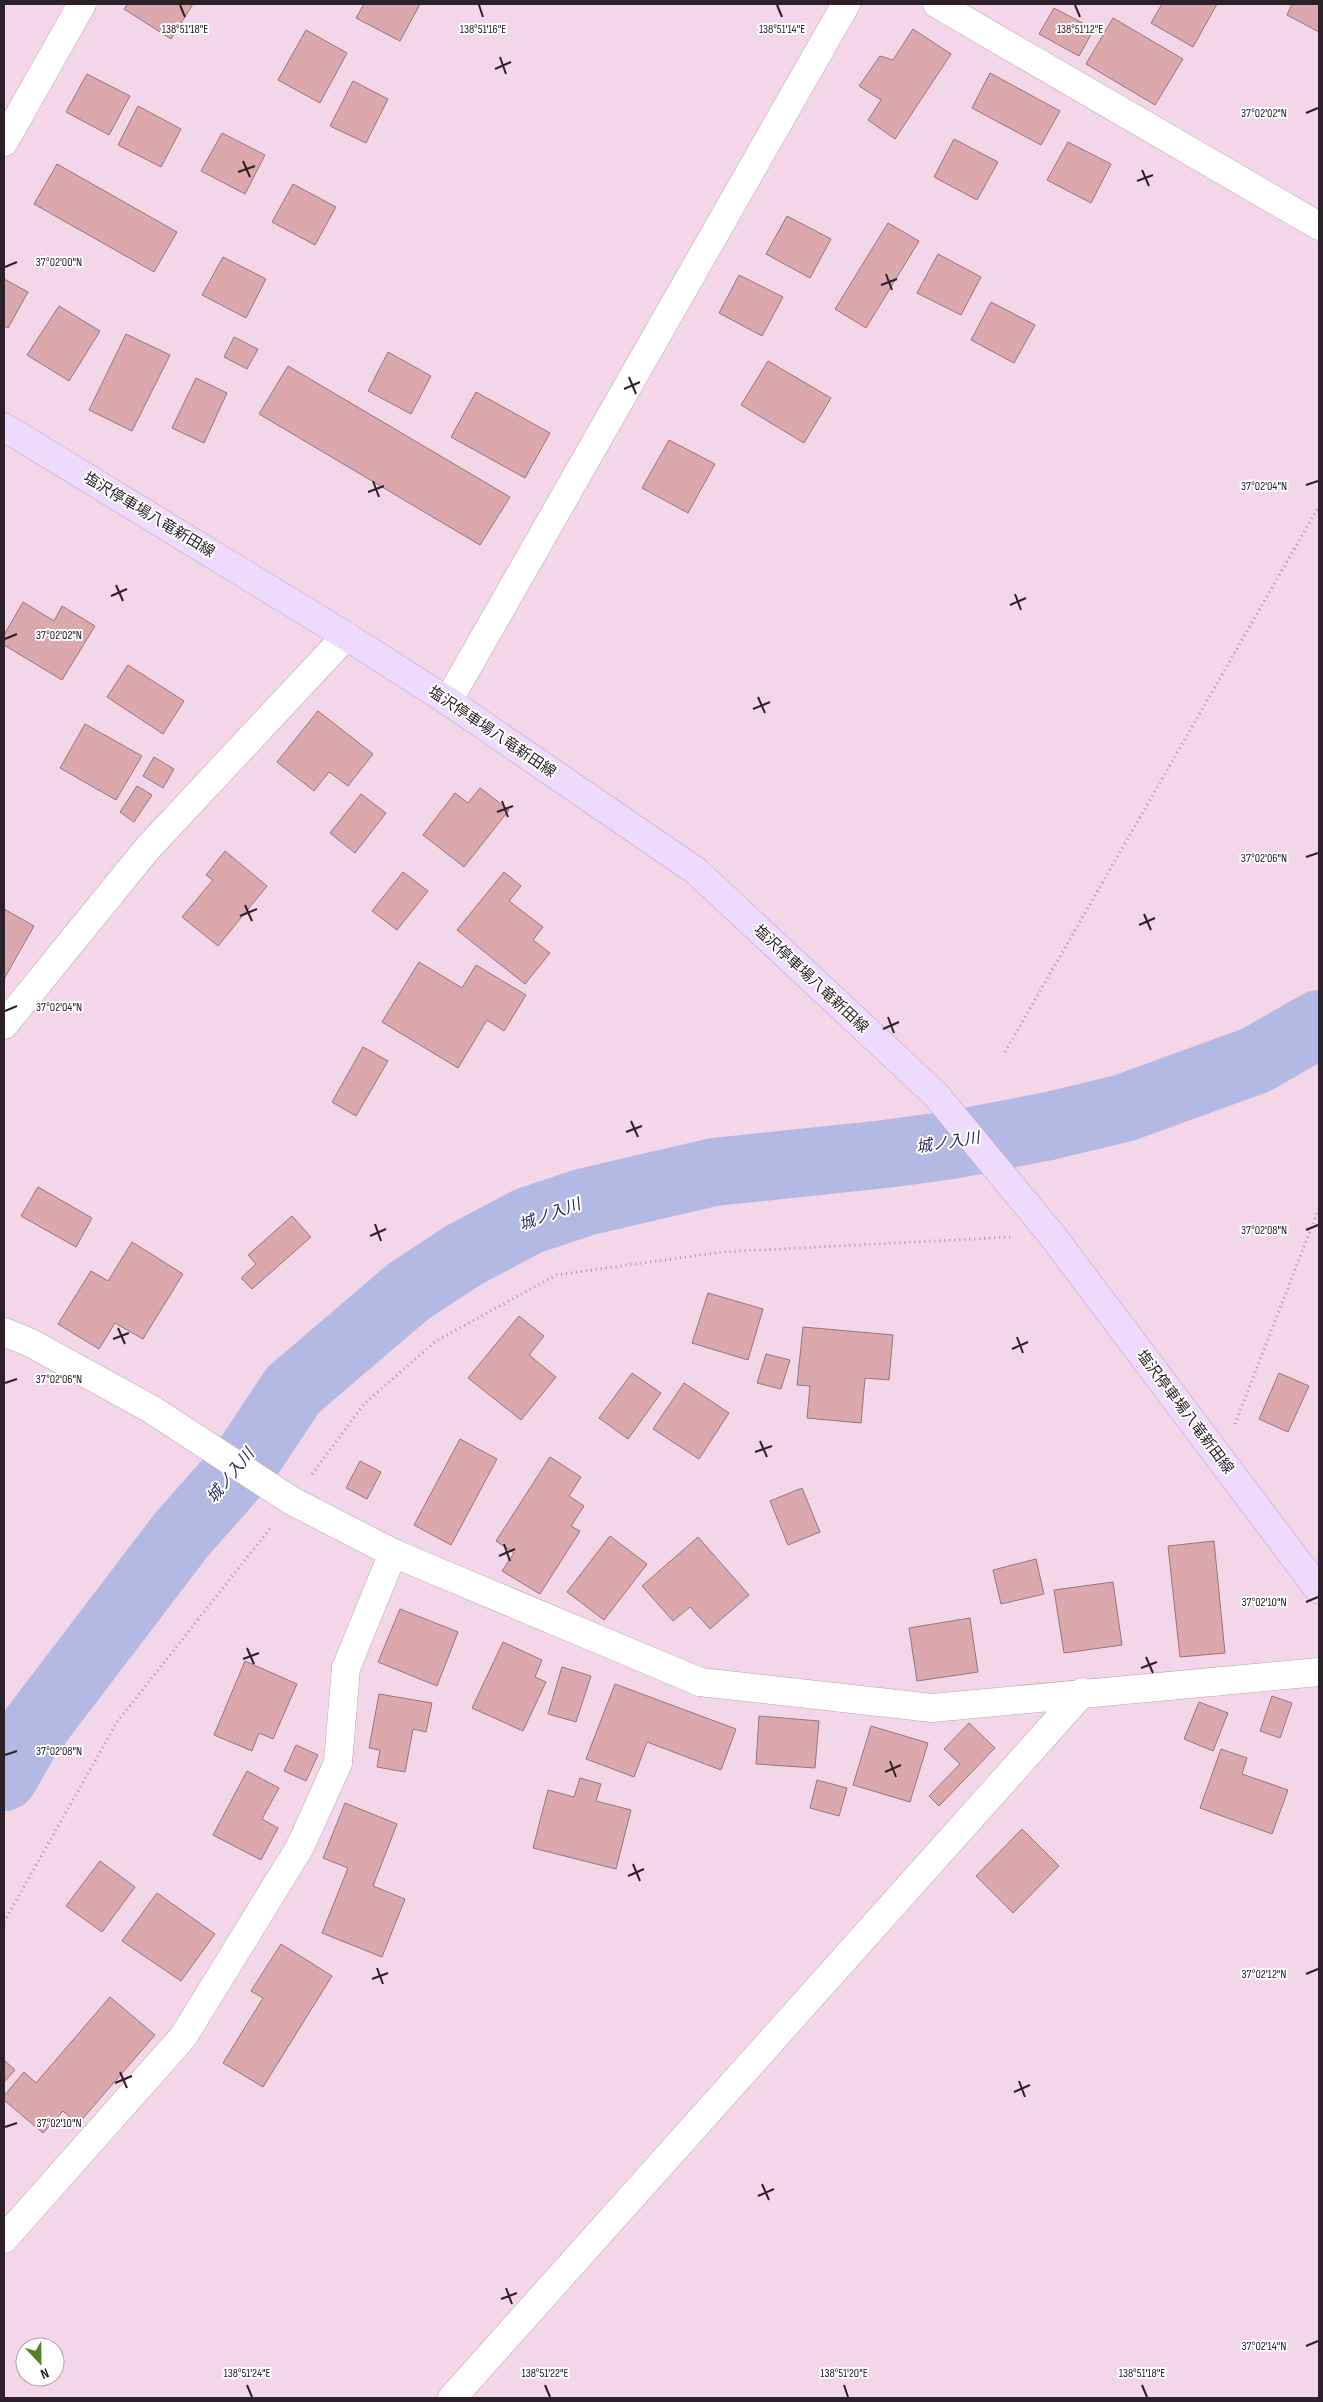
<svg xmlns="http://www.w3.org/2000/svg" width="1323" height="2402" font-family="'Sofia Sans Condensed','Noto Sans JP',sans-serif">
<rect width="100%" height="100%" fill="#f3d6e8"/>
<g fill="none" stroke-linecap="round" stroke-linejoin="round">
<path stroke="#b4b9e3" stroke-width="68" d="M4,1777l21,-37 157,-206 62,-70 49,-74 116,-99 55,-36 64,-34 57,-19 129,-30 171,-18 66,-9 98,-19 75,-18 132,-48 63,-36"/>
</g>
<path fill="#dba8ad" stroke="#967679" d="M128,4h65l-22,35 -47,-30z
M364,4h56l-20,37 -44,-23z
M1162,4h55l-24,43 -42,-24z
M1292,4h27v28l-32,-17z
M1054,8l40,21 -15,27 -40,-22z
M1113,18l70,41 -28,46 -69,-41z
M913,29l38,25 -56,85 -27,-19 13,-20 -22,-14 21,-30 13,4z
M306,30l41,23 -27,50 -42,-23z
M990,73l70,38 -19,34 -69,-37z
M87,74l43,22 -21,39 -43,-23z
M353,81l35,18 -22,44 -36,-17z
M138,106l43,23 -20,38 -43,-22z
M222,133l43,22 -20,39 -44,-23z
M954,139l44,23 -21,38 -43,-23z
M1068,142l43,22 -20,39 -44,-23z
M57,164l120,68 -23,40 -120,-68z
M293,184l43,23 -21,38 -43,-23z
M787,216l44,23 -21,39 -44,-24z
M888,223l31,18 -53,87 -31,-19z
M938,254l43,23 -20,38 -44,-22z
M223,257l43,22 -20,39 -44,-23z
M739,275l44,22 -21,39 -43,-23z
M4,279l24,13 -20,36 -4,-2z
M991,302l44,23 -21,38 -43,-23z
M59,306l41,25 -31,50 -42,-26z
M126,334l44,21 -38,76 -43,-21z
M234,337l24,12 -11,20 -23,-12z
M388,352l43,24 -20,38 -43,-23z
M768,361l63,37 -27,45 -63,-38z
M288,366l222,131 -30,48 -221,-131z
M196,378l31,15 -23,50 -32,-15z
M476,392l74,41 -25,45 -74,-41z
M669,440l46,24 -27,49 -46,-25z
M23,602l31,19 8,-15 33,20 -33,54 -58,-35v-10z
M128,665l56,36 -21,33 -56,-37z
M318,711l55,43 -25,32 -19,-14 -15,19 -37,-29z
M85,724l57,32 -26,44 -56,-32z
M154,757l20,12 -11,19 -20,-12z
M137,786l15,9 -18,27 -14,-10z
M480,788l29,22 -45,57 -41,-32 32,-42 13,10z
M361,794l25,19 -31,40 -25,-20z
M225,851l42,35 -49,60 -36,-29 31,-37 -7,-5z
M403,872l25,19 -31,39 -25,-19z
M504,872l17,14 -12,15 34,26 -10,13 17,13 -25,31 -68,-54z
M4,909l30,17 -30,53z
M419,962l43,26 14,-23 50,30 -22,36 -17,-11 -29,48 -76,-46z
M363,1047l25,14 -32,55 -24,-14z
M38,1187l54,31 -16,29 -55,-31z
M292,1216l19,21 -59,52 -11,-11 15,-14 -8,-9z
M132,1242l51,32 -40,65 -28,-16 -16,26 -41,-25 33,-53 17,10z
M708,1293l55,16 -15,51 -56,-17z
M519,1316l25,20 -15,19 27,22 -35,43 -53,-42z
M803,1327l90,8 -4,45 -24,-2 -4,45 -54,-5 3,-32 -13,-1z
M766,1354l24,6 -9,29 -24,-6z
M632,1373l29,20 -33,46 -29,-21z
M1279,1373l30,13 -21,46 -29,-13z
M684,1383l45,30 -30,46 -46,-30z
M460,1439l37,20 -46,86 -37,-20z
M550,1457l31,20 -12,19 15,10 -13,20 9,5 -40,63 -38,-23 12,-18 -18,-12z
M360,1461l21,11 -14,27 -21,-11z
M802,1488l18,44 -32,13 -18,-44z
M610,1536l37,28 -43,56 -37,-28z
M698,1537l51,58 -39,34 -20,-22 -17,14 -31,-35z
M1214,1541l11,112 -45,4 -12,-111z
M1036,1559l8,35 -43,10 -8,-34z
M1113,1582l9,63 -58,8 -10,-63z
M400,1609l58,23 -21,54 -59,-24z
M970,1618l8,54 -61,9 -8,-53z
M503,1642l39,18 -7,17 11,5 -23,49 -51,-23z
M245,1661l52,23 -24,55 -14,-6 -7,18 -38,-16z
M562,1667l29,9 -15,46 -28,-8z
M615,1684l121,45 -15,41 -74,-28 -13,35 -48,-18z
M379,1694l53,9 -6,29 -13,-3 -8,43 -28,-5 3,-17 -11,-2z
M1272,1696l20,7 -12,35 -20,-7z
M1199,1702l29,11 -15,38 -29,-12z
M759,1716l60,5 -4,47 -59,-4z
M969,1723l26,25 -56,58 -10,-10 31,-32 -16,-15z
M871,1726l57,17 -18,59 -57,-17z
M296,1745l22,10 -12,26 -22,-10z
M1221,1749l26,9 -5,16 46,16 -16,44 -72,-26z
M247,1771l32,17 -17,31 16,9 -17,32 -48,-25z
M580,1778l21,6 -5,17 35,9 -15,59 -83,-21 15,-58 26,7z
M817,1780l30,8 -8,28 -29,-8z
M345,1803l52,21 -24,62 32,13 -23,58 -60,-24 26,-65 -25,-10z
M1022,1829l37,37 -46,47 -37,-37z
M100,1861l35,26 -33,45 -36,-26z
M157,1893l58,41 -34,47 -59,-40z
M281,1944l51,32 -69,111 -40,-24 40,-65 -12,-7z
M110,1997l45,38 -77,89 -15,-13 -20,22 -39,-33v-4l20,-24 12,11z
M4,2060l11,10 -11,12z"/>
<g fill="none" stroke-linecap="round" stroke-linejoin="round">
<g stroke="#bfa3b4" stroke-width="29">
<path id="street" d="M937,4l382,222
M4,142l78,-138
M448,701l398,-697
M4,1025l143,-176 199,-213
M4,1332l27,11 120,66 141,92 101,52 307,129 232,26 387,-36
M4,2239l179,-202 117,-190 38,-84 8,-95 47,-115
M452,2398l631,-706"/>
</g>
<g stroke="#bfa3b4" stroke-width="29">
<path id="secondary" d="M4,427l342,209 102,65 248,170 240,224 115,139 268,356"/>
</g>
<path stroke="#ab95a3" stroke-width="3" stroke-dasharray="1 4" stroke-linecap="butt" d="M1005,1052l314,-546
M1235,1424l84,-216
M312,1474l52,-70 72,-63 120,-66 166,-23 289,-15
M4,1922l113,-200 155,-196"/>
<use href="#street" stroke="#fff" stroke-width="28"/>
<use href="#secondary" stroke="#eedafc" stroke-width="28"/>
</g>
<path fill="none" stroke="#2c2128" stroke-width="2" d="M180,5l5,12M479,5l4,12M777,5l5,12M1075,5l5,12M500,57l6,17M495,69l16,-7M1306,113l12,-5M243,161l7,16M1142,170l7,16M238,172l17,-6M1137,181l16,-6M5,267l12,-5M886,274l6,16M881,285l16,-6M629,377l7,17M624,389l16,-7M373,481l6,16M1306,485l12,-4M368,492l16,-6M116,585l7,16M1015,594l6,16M111,596l16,-7M1010,605l16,-7M5,639l12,-5M758,697l7,16M753,709l17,-7M502,801l6,16M497,812l16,-6M1306,857l12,-4M245,905l7,16M1144,914l7,16M240,916l17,-7M1139,925l16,-7M5,1011l12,-5M888,1017l6,16M883,1029l16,-7M631,1121l7,16M626,1132l16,-6M375,1224l6,17M1306,1230l12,-5M370,1236l16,-7M118,1328l7,16M1017,1337l6,16M113,1339l16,-6M1012,1349l16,-7M5,1383l12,-4M760,1441l7,16M755,1452l17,-6M504,1544l6,17M499,1556l16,-7M1306,1602l12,-5M247,1648l7,16M1146,1657l7,16M243,1659l16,-6M1141,1668l16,-6M5,1755l12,-4M890,1761l6,16M885,1772l16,-7M633,1864l7,17M628,1876l16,-7M377,1968l6,16M1306,1974l12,-5M372,1979l16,-6M120,2072l7,16M1019,2081l6,16M115,2083l17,-7M1014,2092l16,-7M5,2127l12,-4M762,2184l7,16M758,2196l16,-7M506,2288l6,16M501,2299l16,-6M1306,2346l12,-5M247,2385l5,12M545,2385l5,12M844,2385l4,12M1142,2385l5,12"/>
<g text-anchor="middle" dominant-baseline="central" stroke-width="4" stroke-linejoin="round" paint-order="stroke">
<g font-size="15" fill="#2c2128" stroke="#fff">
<text transform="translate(149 515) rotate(31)">塩沢停車場八竜新田線</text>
<text transform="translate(492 732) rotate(34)">塩沢停車場八竜新田線</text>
<text transform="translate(811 979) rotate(43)">塩沢停車場八竜新田線</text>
<text transform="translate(1185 1412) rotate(53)">塩沢停車場八竜新田線</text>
</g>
<g font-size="16" font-style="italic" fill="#2b2c60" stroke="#fff">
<text transform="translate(948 1143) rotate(-9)">城ノ入川</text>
<text transform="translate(550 1215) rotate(-20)">城ノ入川</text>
<text transform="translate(231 1476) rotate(-51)">城ノ入川</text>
</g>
</g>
<g font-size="12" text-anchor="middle" fill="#2c2128" stroke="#fff" stroke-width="4" stroke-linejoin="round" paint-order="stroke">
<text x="483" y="33">138°51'16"E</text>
<text x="185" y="33">138°51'18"E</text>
<text x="782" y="33">138°51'14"E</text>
<text x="1080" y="33">138°51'12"E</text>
<text x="1264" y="117">37°02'02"N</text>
<text x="59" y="266">37°02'00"N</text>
<text x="1264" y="490">37°02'04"N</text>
<text x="59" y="639">37°02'02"N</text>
<text x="1264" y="862">37°02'06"N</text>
<text x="59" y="1011">37°02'04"N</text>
<text x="1264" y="1234">37°02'08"N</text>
<text x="59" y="1383">37°02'06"N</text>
<text x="1264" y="1606">37°02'10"N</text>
<text x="59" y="1755">37°02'08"N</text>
<text x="1264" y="1978">37°02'12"N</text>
<text x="59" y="2127">37°02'10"N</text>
<text x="1264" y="2350">37°02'14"N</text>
<text x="247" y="2377">138°51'24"E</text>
<text x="545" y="2377">138°51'22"E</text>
<text x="844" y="2377">138°51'20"E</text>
<text x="1142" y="2377">138°51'18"E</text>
</g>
<rect width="1323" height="2402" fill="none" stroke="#2c2128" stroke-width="10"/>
<g transform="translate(40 2362) rotate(158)"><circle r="24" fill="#ffffff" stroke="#aba6a9"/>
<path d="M0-4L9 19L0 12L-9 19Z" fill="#4e851e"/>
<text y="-8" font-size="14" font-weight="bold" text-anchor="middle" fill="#2c2128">N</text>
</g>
</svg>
